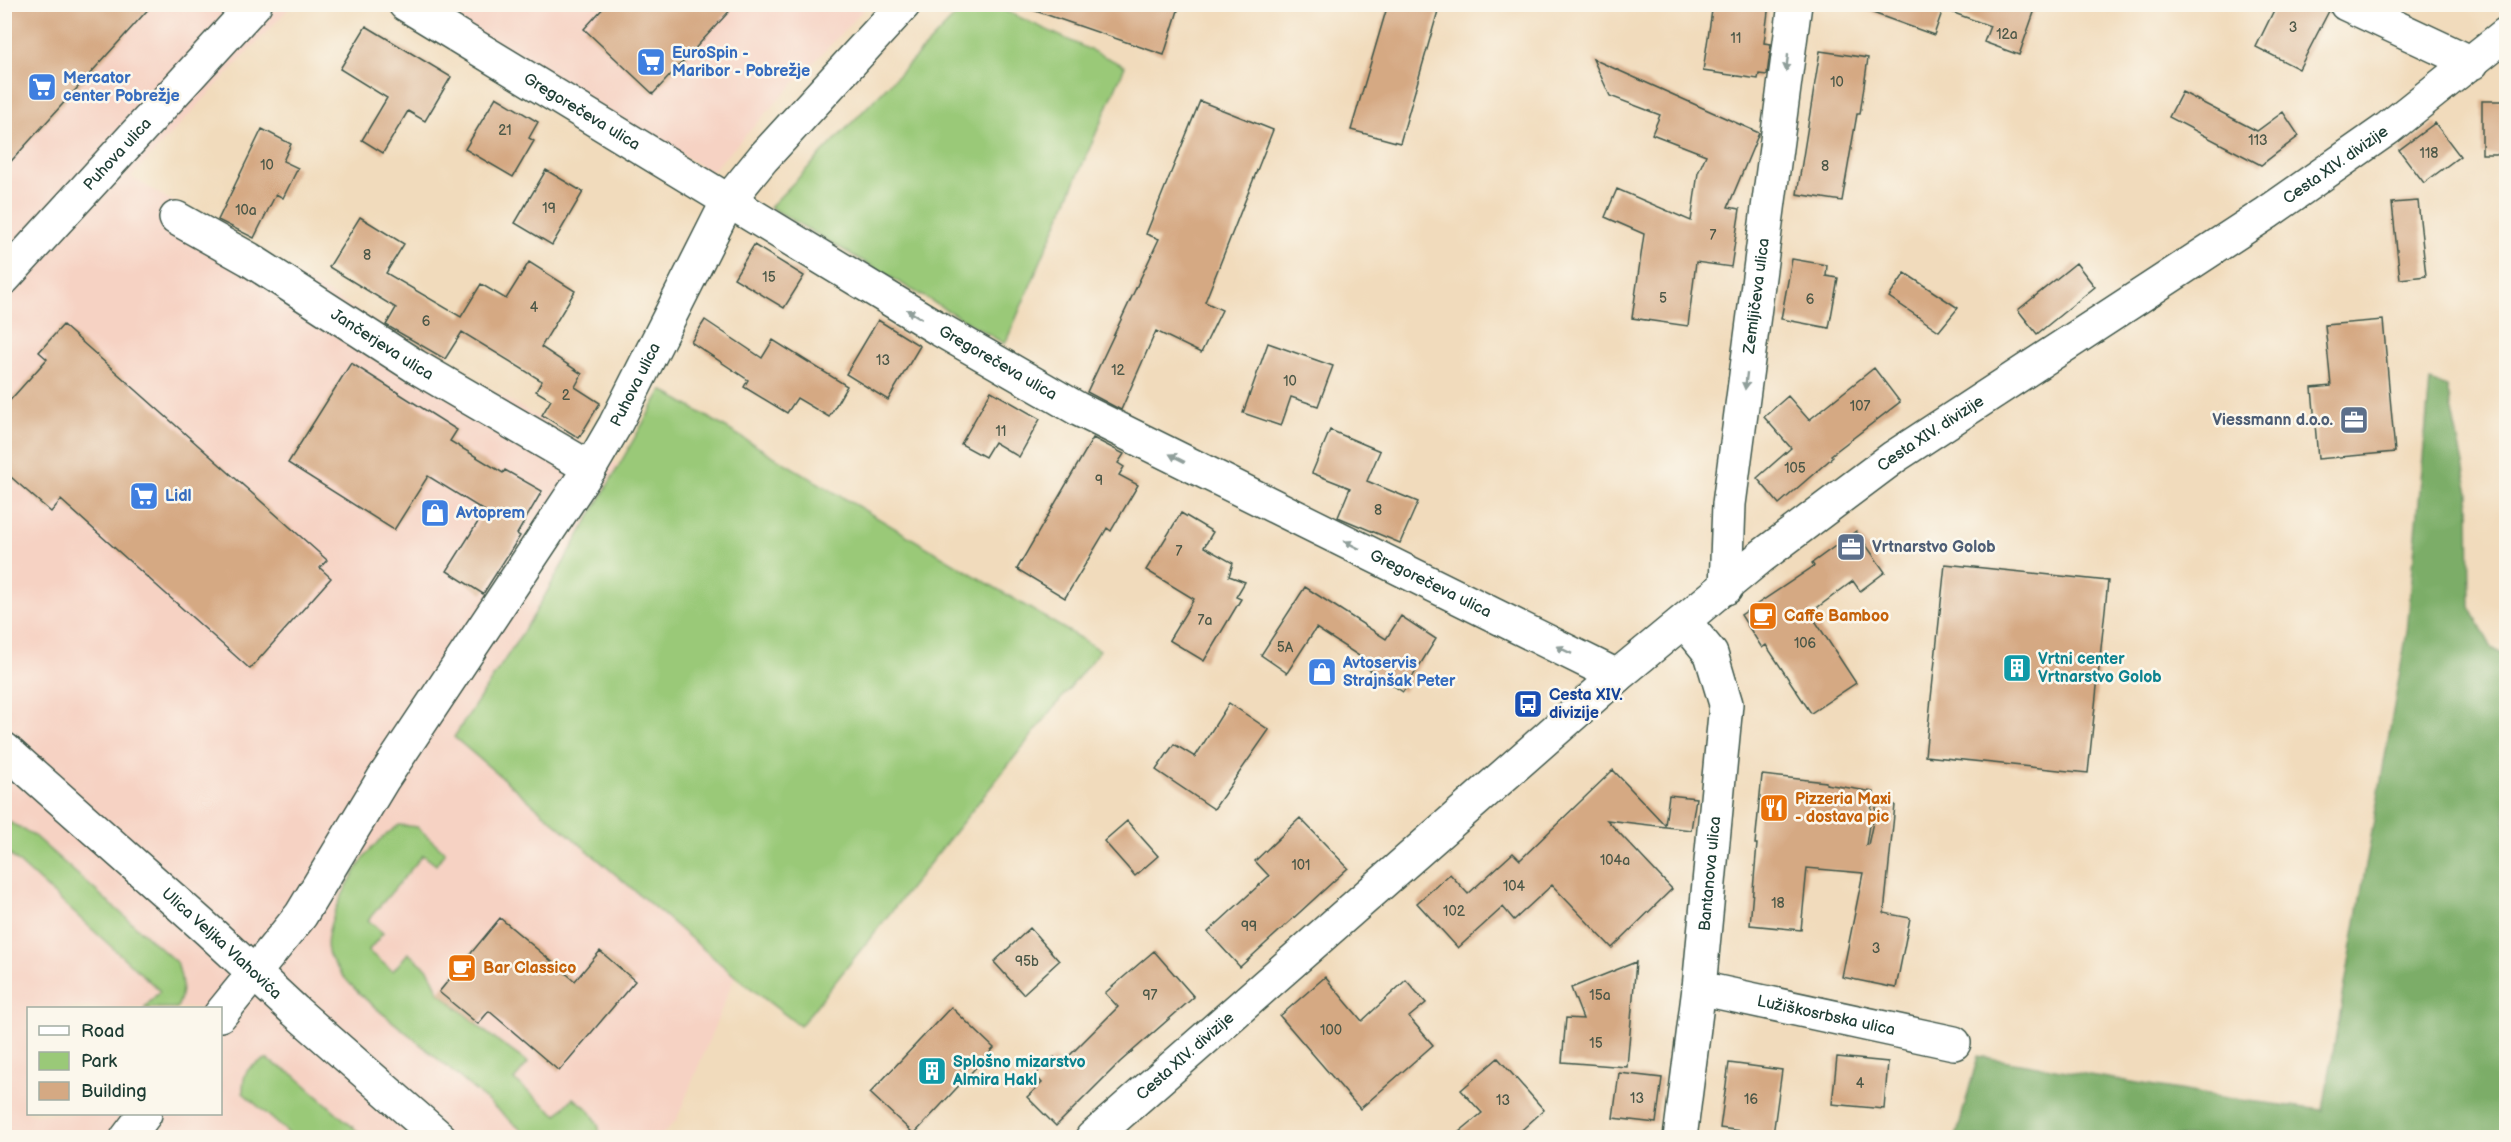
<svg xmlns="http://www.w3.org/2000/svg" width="2511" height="1142" font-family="'Balsamiq Sans',sans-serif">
<rect width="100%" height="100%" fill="#fbf7ec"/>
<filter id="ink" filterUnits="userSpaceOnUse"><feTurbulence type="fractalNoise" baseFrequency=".0167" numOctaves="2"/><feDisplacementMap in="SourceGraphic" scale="12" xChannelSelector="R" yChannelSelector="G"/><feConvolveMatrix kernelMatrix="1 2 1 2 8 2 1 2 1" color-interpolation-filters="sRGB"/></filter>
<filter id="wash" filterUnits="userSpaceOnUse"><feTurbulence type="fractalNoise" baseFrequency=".008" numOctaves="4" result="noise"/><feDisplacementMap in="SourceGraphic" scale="24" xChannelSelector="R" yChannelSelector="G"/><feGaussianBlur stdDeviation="1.35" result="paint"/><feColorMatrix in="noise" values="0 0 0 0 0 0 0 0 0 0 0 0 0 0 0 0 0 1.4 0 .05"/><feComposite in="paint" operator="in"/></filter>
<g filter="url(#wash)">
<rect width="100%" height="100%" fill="#f1dbbc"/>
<path fill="#f6d2c3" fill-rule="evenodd" d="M5,5h287l-161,172 487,288 -86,153 -78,119 281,239 -58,143 -17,18 -655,1zM28,1008h192v106h-192z
M428,5h440l-157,167z"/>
<path fill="#9ac978" stroke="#5c8356" stroke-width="1.5" d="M966,5h27l132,61 -120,278 -235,-137z
M662,390l438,260 -300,376 -65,-50 -281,-239 78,-119z
M9,822l23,12 145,129c6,17 7,30 0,45h-33l16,-17 -155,-141v-23z
M399,825l18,2 28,25 -9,13 -13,-10 -55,65 15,13 -15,18 25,20 15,-18 20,16 11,23 44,38 45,33 -14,17 43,35 16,-17c15,9 27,22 27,39h-70c-41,-34 -81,-69 -122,-103 -28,-23 -61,-46 -78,-77 -13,-24 25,-90 41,-108 9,-10 18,-17 28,-24z
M266,1059l28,16 70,62h-71l-50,-44c0,-22 3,-25 23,-34z"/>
<path fill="#7bad68" stroke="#4d754e" stroke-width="1.5" d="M2430,381l17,6 22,106 1,114 22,41 14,9v480h-550l22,-81 254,43 91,11 84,-478z"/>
<g id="blocks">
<path fill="#d5a983" d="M4,4h149l-149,165z
M607,4h129l-83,90 -69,-65z
M1028,4h152l-16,51 -137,-47z
M1388,4h52l-40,139 -49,-13z
M1713,4h56l-5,39 7,1 -4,31 -8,-1 -1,5 -55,-8z
M1860,4h177l-18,51 -35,-13 6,-16 -47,-17 -9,26 -75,-27z
M2277,4h50l2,7 -30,58 -43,-22z
M366,26l85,51 -26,44 -17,-10 -25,42 -21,-13 25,-42 -47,-29z
M1820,51l48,7 -8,56h-3l-15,87 -45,-7z
M1593,59l166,74 -31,74 12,2 -9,58 -35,-5 -8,64 -56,-8 12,-84 -39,-17 12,-28 74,32 7,-48 8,-18 -54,-21 8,-19 -50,-19z
M2182,92l75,39 26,-19 16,24 -38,29 -92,-48z
M496,97l42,25 -9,16 5,3 -21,36 -48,-28z
M1200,101l73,29 -68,172 17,8 -21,43 -45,-22 -35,79 -34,-18 72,-153 -13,-5z
M2482,101h24v53h-24z
M2435,123l25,33 -36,27 -25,-33z
M262,129l29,15 -8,17 15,7 -15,30 -7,-4 -22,44 -36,-18z
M546,170l37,22 -31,53 -37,-22z
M2418,201l8,75 -26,3 -8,-76z
M360,217l44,27 -18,29 75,44 20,-33 25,15 23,-37 46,29 -34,56 41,27 -7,13 25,16 -21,35 -37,-23 9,-15 -15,-9 6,-10 -80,-49 -17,27 -59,-34 10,-17 -67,-41z
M754,245l50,31 -20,32 -50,-30z
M1792,259l35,6 -1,11 12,2 -9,50 -48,-9z
M2076,263l19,24 -58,47 -19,-24z
M1905,273l53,35 -19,23 -50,-34z
M705,320l57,38 11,-18 74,46 -18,31 -32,-19 -10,15 -43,-26 4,-7 -57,-38z
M878,320l42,26 -32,54 -42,-26z
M2383,320l12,132 -77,7 -6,-71 19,-2 -6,-61z
M63,325l264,235 -7,8 11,10 -81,91 -189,-169 -10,12 -47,-41v-64l43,-48 -8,-7z
M1268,343l65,23 -15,40 -27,-9 -10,29 -38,-13z
M351,363l106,67 -7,11 53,32 2,-3 37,21 -25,43 3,2 -37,58 -36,-23 38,-60 -57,-35 -34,54 -106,-67z
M1874,368l26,34 -69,53 2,2 -54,47 -22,-26 34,-30 -27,-31 24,-21 21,24z
M991,391l49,28 -21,38 -25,-15 -9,15 -24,-13z
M1330,430l50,21 -13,30 51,21 -18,41 -62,-26 12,-29 -38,-15z
M1093,438l31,16 -6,9 6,4 -5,8 19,10 -27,46 -4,-3 -42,70 -48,-29z
M1181,513l32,19 -9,15 29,16 -4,13 16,6 -9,15 5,2 -37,62 -35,-21 25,-41 -48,-29z
M1856,531l29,41 -25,19 -7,-10 -43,32 46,70 -45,30 -45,-68 -4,3 -21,-33 73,-49 -2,-3z
M1945,564l163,17 -20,192 -163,-17z
M1305,587l81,52 15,-23 35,23 -33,53 -36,-24 3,-5 -54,-35 -29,45 -26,-18z
M1229,703l40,27 -55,79 -58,-39 18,-26 21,13z
M1613,770l52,55 4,-30 27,3 -5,32 -84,-10 65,69 -60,59 -60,-63 -38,35 -11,-13 -45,41 -41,-45 33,-29 18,20 45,-41 7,7z
M1762,775l64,7v2l48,8 -8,53h2l9,-42 18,2 -11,108 26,5 -14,70 -54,-11 21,-104 -56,-5 -6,62 -51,-5 7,-81h-2z
M1300,818l48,50 -108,99 -32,-35 61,-56 -14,-15z
M1127,821l31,35 -23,20 -31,-35z
M500,918l75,63 25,-30 35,30 -76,90 -70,-60 -11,13 -39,-32z
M1030,928l29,33 -36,33 -29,-32z
M1154,951l40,46 -74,65 -64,64 -29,-29 15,-14 -7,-8 19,-18 7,7 57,-57 -13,-14z
M1636,962l-9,105 -65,-5 4,-44 17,1 -12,-31z
M1325,977l37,44 44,-41 20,23 -17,14 24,28 -73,64 -80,-93z
M951,1007l43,41 -80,86 -44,-41z
M1837,1057l51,5 -4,47 -52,-5z
M1498,1058l46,52 -30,27h-61l29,-24 -21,-23z
M1729,1063l53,7 -9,65 -53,-7z
M1619,1073l43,5 -6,45 -43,-5z"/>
</g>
</g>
<g filter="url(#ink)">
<use href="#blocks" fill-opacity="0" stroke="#3e5548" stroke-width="1.5"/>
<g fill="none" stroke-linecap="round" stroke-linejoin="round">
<g stroke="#3e5548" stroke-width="36">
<g id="minor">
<path id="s1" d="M405,4l534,325 139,80 539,267"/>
<path d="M2346,4l126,59"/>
<path id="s2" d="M176,218l73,41 166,107 175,102"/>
<path id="s3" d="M4,278l251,-274"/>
<path id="s4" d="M1726,588l3,-84 66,-500"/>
<path id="s5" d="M4,749l205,182 86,80 145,127"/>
<path id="s6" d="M1699,988l255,55"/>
<path id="s7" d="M220,1015l81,-100 82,-136 207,-311 25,-43 113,-224 35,-43 141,-154"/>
<path d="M127,1138l18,-24"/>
<path id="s8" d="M1092,1138l525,-462 145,-120 132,-99 373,-244 120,-84 119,-95"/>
<path id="s9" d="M1680,1138l19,-150 27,-284 -15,-50 -27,-33"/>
</g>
</g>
<use href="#minor" stroke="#fff" stroke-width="33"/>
</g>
<defs><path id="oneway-solid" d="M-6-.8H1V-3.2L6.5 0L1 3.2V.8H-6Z" transform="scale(1.5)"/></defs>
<g fill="#8f9e9a">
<use href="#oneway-solid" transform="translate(1787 63) rotate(97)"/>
<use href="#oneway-solid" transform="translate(914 314) rotate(-149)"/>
<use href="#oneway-solid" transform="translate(1746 381) rotate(97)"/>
<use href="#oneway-solid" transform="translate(1177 458) rotate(-153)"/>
<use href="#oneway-solid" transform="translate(1352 545) rotate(-153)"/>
<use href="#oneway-solid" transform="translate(1564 650) rotate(-154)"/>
</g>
</g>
<defs>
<g id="supermarket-square" transform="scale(1.5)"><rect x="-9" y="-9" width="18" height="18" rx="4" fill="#3f7fe0" stroke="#fbf7ec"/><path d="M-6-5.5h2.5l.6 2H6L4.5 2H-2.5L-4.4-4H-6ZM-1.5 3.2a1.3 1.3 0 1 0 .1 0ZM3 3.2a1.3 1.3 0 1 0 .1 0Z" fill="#fff"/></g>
<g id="office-square" transform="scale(1.5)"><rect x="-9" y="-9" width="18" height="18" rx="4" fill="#5c6f8a" stroke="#fbf7ec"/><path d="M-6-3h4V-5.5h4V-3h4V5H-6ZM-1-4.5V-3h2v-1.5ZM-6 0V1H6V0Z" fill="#fff"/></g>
<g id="shop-square" transform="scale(1.5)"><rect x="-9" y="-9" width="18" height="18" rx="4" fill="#3f7fe0" stroke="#fbf7ec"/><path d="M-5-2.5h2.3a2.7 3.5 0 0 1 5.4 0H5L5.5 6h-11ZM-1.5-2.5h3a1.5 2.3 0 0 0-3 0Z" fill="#fff"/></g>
<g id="cafe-square" transform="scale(1.5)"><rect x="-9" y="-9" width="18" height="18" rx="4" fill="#e8710a" stroke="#fbf7ec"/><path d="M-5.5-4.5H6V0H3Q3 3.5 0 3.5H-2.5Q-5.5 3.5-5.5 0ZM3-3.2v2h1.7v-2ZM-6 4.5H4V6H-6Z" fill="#fff"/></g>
<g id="building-square" transform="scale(1.5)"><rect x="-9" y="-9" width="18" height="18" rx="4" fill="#0f9aa8" stroke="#fbf7ec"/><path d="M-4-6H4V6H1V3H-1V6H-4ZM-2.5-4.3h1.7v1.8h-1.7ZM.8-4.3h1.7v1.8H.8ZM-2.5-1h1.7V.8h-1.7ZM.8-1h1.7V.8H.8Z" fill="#fff"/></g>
<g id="bus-square" transform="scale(1.5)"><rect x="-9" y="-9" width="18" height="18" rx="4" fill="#1a4fb4" stroke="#fbf7ec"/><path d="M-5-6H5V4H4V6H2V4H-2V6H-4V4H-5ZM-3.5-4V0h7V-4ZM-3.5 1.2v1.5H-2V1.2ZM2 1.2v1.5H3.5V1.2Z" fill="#fff"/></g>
<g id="restaurant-square" transform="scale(1.5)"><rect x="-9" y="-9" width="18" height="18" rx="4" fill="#e8710a" stroke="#fbf7ec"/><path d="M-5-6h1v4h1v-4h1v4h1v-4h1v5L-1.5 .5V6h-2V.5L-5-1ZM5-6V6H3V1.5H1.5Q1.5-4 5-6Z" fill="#fff"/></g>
</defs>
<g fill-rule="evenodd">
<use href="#supermarket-square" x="651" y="62"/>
<use href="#supermarket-square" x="42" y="87"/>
<use href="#office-square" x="2354" y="420"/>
<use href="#supermarket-square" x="144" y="496"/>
<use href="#shop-square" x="435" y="513"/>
<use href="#office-square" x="1851" y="547"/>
<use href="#cafe-square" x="1763" y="616"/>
<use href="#building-square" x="2017" y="668"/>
<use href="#shop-square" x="1322" y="672"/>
<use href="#bus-square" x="1528" y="704"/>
<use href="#restaurant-square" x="1774" y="808"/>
<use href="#cafe-square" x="462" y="968"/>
<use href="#building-square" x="932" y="1071"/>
</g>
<g text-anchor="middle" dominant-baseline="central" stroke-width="5" stroke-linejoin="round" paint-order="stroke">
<g font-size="14" fill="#4c5848">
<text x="2293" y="27">3</text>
<text x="2007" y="34">12a</text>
<text x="1736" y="38">11</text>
<text x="1837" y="82">10</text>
<text x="505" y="130">21</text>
<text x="2258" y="140">113</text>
<text x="2429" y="153">118</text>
<text x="267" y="165">10</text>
<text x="1825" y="166">8</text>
<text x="549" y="208">19</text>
<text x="246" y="210">10a</text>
<text x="1713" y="235">7</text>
<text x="367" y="255">8</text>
<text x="769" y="277">15</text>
<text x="1663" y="298">5</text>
<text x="1810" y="299">6</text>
<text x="534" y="307">4</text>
<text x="426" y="321">6</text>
<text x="883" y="360">13</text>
<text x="1118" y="370">12</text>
<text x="1290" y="381">10</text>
<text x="566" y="395">2</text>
<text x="1860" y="406">107</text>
<text x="1001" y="431">11</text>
<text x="1795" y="468">105</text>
<text x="1099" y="480">9</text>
<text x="1378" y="510">8</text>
<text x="1179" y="551">7</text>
<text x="1205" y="620">7a</text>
<text x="1805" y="643">106</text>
<text x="1285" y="647">5A</text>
<text x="1615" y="860">104a</text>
<text x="1301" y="865">101</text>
<text x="1514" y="886">104</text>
<text x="1778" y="903">18</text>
<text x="1454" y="911">102</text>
<text x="1249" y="926">99</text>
<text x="1876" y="948">3</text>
<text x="1027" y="961">95b</text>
<text x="1150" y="995">97</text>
<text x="1600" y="995">15a</text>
<text x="1331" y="1030">100</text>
<text x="1596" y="1043">15</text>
<text x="1860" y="1083">4</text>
<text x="1637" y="1098">13</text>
<text x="1751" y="1099">16</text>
<text x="1503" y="1100">13</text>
</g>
<g font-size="16" font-weight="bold" fill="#366cbe" stroke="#fbf7ec" text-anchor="start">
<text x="672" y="53">EuroSpin -<tspan x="672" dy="18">Maribor - Pobrežje</tspan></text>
<text x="63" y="78">Mercator<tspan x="63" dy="18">center Pobrežje</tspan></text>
<text x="165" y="496">Lidl</text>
<text x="456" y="513">Avtoprem</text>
<text x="1343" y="663">Avtoservis<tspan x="1343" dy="18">Strajnšak Peter</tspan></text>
</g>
<g font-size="16" fill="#1f3d34" stroke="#fbf7ec">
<text stroke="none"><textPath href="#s1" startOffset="207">Gregorečeva ulica</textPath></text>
<text stroke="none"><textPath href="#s3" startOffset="168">Puhova ulica</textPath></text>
<text stroke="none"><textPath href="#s8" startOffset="1582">Cesta XIV. divizije</textPath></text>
<text stroke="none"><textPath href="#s4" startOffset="294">Zemljičeva ulica</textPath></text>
<text stroke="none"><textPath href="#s2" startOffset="242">Jančerjeva ulica</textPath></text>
<text stroke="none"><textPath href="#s1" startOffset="693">Gregorečeva ulica</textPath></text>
<text stroke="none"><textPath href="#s7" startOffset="756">Puhova ulica</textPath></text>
<text stroke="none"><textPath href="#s8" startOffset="1096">Cesta XIV. divizije</textPath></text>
<text stroke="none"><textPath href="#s1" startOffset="1179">Gregorečeva ulica</textPath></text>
<text stroke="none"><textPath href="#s9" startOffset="266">Bantanova ulica</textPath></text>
<text stroke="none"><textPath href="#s5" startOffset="292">Ulica Veljka Vlahovića</textPath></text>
<text stroke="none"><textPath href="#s6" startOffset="130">Lužiškosrbska ulica</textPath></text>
<text stroke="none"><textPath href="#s8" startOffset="124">Cesta XIV. divizije</textPath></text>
</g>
<g font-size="16" font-weight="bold" fill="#4e5e75" stroke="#fbf7ec" text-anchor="end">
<text x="2333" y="420">Viessmann d.o.o.</text>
<text x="1872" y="547" text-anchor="start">Vrtnarstvo Golob</text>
</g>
<g font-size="16" font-weight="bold" fill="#c56008" stroke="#fbf7ec" text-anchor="start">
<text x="1784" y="616">Caffe Bamboo</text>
<text x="1795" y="799">Pizzeria Maxi<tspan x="1795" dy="18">- dostava pic</tspan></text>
<text x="483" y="968">Bar Classico</text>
</g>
<g font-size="16" font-weight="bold" fill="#0d838f" stroke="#fbf7ec" text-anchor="start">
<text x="2038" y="659">Vrtni center<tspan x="2038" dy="18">Vrtnarstvo Golob</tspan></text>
<text x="953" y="1062">Splošno mizarstvo<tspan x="953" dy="18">Almira Hakl</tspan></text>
</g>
<g font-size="16" font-weight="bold" fill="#164399" stroke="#fbf7ec" text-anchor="start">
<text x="1549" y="695">Cesta XIV.<tspan x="1549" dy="18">divizije</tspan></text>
</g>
</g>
<rect width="2511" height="1142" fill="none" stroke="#fbf7ec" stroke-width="24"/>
<rect x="27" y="1007" width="195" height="108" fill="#fbf7ec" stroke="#a3ada2" stroke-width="1.5"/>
<rect x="39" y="1026" width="30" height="9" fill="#ffffff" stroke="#a3ada2" stroke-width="1.5"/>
<text x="81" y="1037" font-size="18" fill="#1f3d34">Road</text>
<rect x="39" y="1052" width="30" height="18" fill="#9ac978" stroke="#a3ada2" stroke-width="1.5"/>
<text x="81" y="1067" font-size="18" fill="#1f3d34">Park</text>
<rect x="39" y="1082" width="30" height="18" fill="#d5a983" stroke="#a3ada2" stroke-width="1.5"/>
<text x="81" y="1097" font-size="18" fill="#1f3d34">Building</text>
</svg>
